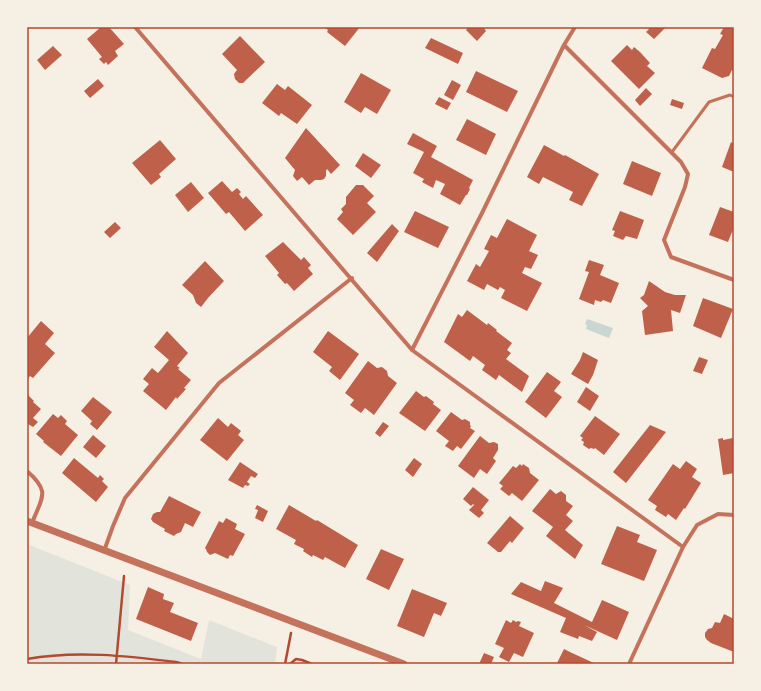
<svg xmlns="http://www.w3.org/2000/svg" width="761" height="691" font-family="'Roboto Condensed',sans-serif">
<rect width="100%" height="100%" fill="#f6efe4"/>
<path fill="#e2e4dc" d="M27,544l103,41 -2,45 73,29 8,-39 68,27 -2,17h-248z"/>
<path fill="#c9d6d2" d="M587,319l26,9 -4,10 -23,-9 1,-4 -2,-1z"/>
<path fill="#bf614a" d="M101,27h8l15,17 -9,7 3,5 -10,9 -2,-3 -2,2 -5,-5 3,-2 -15,-18z
M324,27h36l-15,19 -18,-14 1,-2z
M468,27h17l-1,1 2,3 -9,10 -11,-11z
M647,27h19l-12,12 -8,-7 3,-3z
M724,27h10v44l-2,-1 -3,6 -7,2 -20,-10 10,-20 3,1 8,-14 -3,-1z
M240,36l25,26 -22,21h-4l-4,-4 -1,-5 3,-4 -15,-16z
M431,38l32,15 -5,11 -33,-16z
M627,45l5,5 2,-3 6,5 10,11 -3,3 8,7 -16,16 -28,-28z
M53,46l9,9 -17,15 -8,-10z
M476,71l42,20 -11,21 -41,-20z
M361,73l30,17 -14,24 -12,-7 -4,6 -17,-11z
M98,79l6,7 -14,12 -6,-7z
M452,80l9,5 -8,15 -9,-5z
M277,84l8,6 3,-4 24,19 -15,19 -16,-11 -2,3 -17,-13z
M646,88l6,6 -12,12 -5,-6z
M439,97l12,6 -4,7 -12,-6z
M672,99l12,4 -2,6 -12,-4z
M467,119l29,15 -10,21 -30,-15z
M306,128l34,37 -9,9 -4,-5 -1,2v5l-2,3 -3,1h-6l-6,5 -7,-8 -5,4 -4,-5 2,-6 -10,-12z
M413,133l24,13 -6,11 42,23 -4,8 1,1 -3,6h-1l-6,10 -20,-11 5,-10 -9,-4 -3,8 -11,-6 2,-3 -11,-6 11,-21 -17,-8z
M160,140l16,19 -17,15 2,3 -10,8 -19,-22z
M731,142l3,2v28l-12,-5z
M544,145l20,11 1,-1 34,19 -17,32 -13,-6 4,-8 -30,-15 -4,7 -12,-7z
M363,153l18,12 -10,13 -16,-12z
M632,161l29,12 -9,23 -29,-12z
M222,181l10,11 5,-4 4,4 -2,2 4,5 3,-3 17,19 -18,16 -16,-19 -3,2 -18,-21z
M191,182l13,16 -16,14 -13,-17z
M356,185h7l11,11 -7,7 9,9 -23,23 -16,-16 6,-7 -2,-3 5,-5v-7z
M720,207l14,5v15l-6,15 -19,-7z
M415,211l34,16 -11,21 -34,-16z
M620,211l24,9 -7,19 -11,-3 -3,4 -10,-4 2,-5 -3,-1z
M507,219l30,16 -8,16 9,4 -7,14 -6,-2 -3,6 20,10 -15,28 -26,-13 4,-8 -5,-3 -2,3 -11,-6 -3,6 -17,-9 9,-17 4,3 9,-16 -5,-2 7,-14 6,3z
M115,222l6,6 -11,10 -6,-6z
M392,224l7,7 -22,31 -10,-9z
M283,242l18,18 3,-3 7,8 -3,3 5,6 -19,17 -7,-8 -2,1 -8,-9 2,-2 -14,-17z
M589,260l15,5 -4,10 19,8 -8,20 -8,-3 -2,2 -6,-2 -1,5 -15,-6 10,-27 -4,-1z
M205,261l19,20 -16,17 -7,9 -5,-4 -3,-8 -11,-10z
M649,281l16,11 10,3h11l-6,18 -9,-3 2,21 -28,4 -3,-24 6,-5 -8,-8 4,-3z
M703,298l30,11 -12,29 -28,-12z
M467,310l20,15 1,-2 9,7 -1,1 16,12 -5,7 4,3 -5,6 23,17 -7,16 -23,-17 -3,5 -14,-10 3,-5 -12,-9 -3,5 -26,-19 14,-28 4,3z
M41,321l13,12 -9,11 10,9 -22,25 -3,-2 -3,4v-42z
M167,331l21,22 -11,13 3,2 -2,1 13,11 -7,8 2,1 -9,10 -1,-2 -10,13 -23,-19 6,-7 -6,-5 9,-11 6,5 11,-13 -15,-13z
M328,331l31,23 -19,26 -11,-9 3,-4 -19,-15z
M583,352l15,8 -5,15 -5,9 -17,-10 9,-14z
M699,357l9,3 -6,14 -9,-3z
M368,361l9,7 5,-1 5,4 1,5 9,7 -23,32 -9,-7 -4,5 -11,-8 4,-5 -9,-7z
M547,372l14,10 -7,9 8,6 -16,21 -21,-16z
M586,387l13,9 -9,15 -13,-9z
M416,391l8,6 2,-1 8,6 -1,2 8,6 -16,21 -26,-18z
M27,394l7,7 -1,1 8,7 -8,9 5,4 -5,5 -5,-3 -1,1z
M93,397l19,15 -15,18 -7,-6 2,-3 -11,-10z
M451,412l11,8 3,-1 5,3v3l1,1 -1,2 5,3 -14,18 -4,-3 -4,5 -8,-5 4,-5 -13,-10z
M53,414l5,4 3,-3 6,6 -2,3 13,11 -17,21 -18,-14 1,-1 -8,-7z
M595,416l25,18 -16,21 -9,-7 -1,1 -3,-1 -2,1 -6,-4 1,-3 -3,-2 2,-2 -3,-2z
M218,418l10,9 3,-4 10,8 -3,4 6,5 -17,21 -27,-21z
M383,422l6,4 -9,11 -5,-4z
M650,425l16,7 -40,51 -13,-11z
M93,435l13,11 -10,12 -13,-11z
M480,436l9,7 5,-1 4,2v6l-5,8 3,3 -9,13 -7,-5 -6,9 -16,-12z
M723,438v2l10,-2 1,5v30l-11,2 -5,-36z
M74,458l24,20 2,-3 4,4 -2,2 6,6 -12,15 -34,-29z
M414,458l8,6 -9,13 -8,-7z
M686,461l11,8 -5,8 9,6 -16,26 -1,-1 -8,12 -8,-6 -2,3 -11,-7 2,-4 -9,-6 25,-36 7,5z
M240,462l18,12 -3,4 -4,-2 -4,6 3,2 -2,2 -3,-1 -2,3 -15,-8z
M520,464l2,2 1,-2 6,4 1,5 9,7 -17,21 -10,-8 -3,3 -9,-7 3,-3 -4,-3 14,-17 3,2z
M473,487l16,13 -8,10 3,3 -5,5 -10,-8 5,-5 -1,-1 -2,2 -8,-7z
M550,489l6,5 5,-3 5,4v6l7,5 -7,9 7,6 -8,9 18,15 -8,14 -29,-23 7,-9 -21,-16z
M169,496l32,16 -8,15 -8,-4 -4,9 -5,2 -2,2 -10,-5 1,-2 -12,-7 -2,-3 2,-5 4,-2h3z
M257,505l11,6 -5,11 -8,-4 3,-8 -3,-1z
M289,505l27,16 1,-1 41,25 -13,23 -20,-11 -2,3 -10,-5 -1,2 -9,-6 1,-2 -10,-5 2,-4 -20,-11z
M510,516l14,12 -12,15 -2,-2 -9,11h-3l-11,-9z
M226,518l11,6 -2,5 10,5 -12,22 -3,-1 -2,4 -13,-6 -5,2 -3,-3 -1,-3 -1,-1 14,-27 4,2z
M617,526l23,9 -3,7 20,8 -13,31 -43,-17z
M381,549l23,10 -15,31 -23,-11z
M545,581l18,7 -9,15 38,19 10,-22 27,12 -12,28 -33,-15 13,7 -5,9 -13,-5 -1,3 -18,-7 6,-14 -55,-24 10,-12 20,9z
M148,587l16,7 -1,5 11,4 -4,9 28,11 -7,18 -55,-22z
M412,589l35,14 -6,13 -7,-3 -10,24 -27,-11z
M724,614l10,5v33l-23,-9 -4,-3 -2,-3v-4l3,-4 4,-1 3,-6 5,1z
M506,620l5,3 2,-3 3,2 2,-1 3,1 -2,4 15,7 -11,24 -9,-4 -5,9 -10,-5 5,-9 -9,-4z
M564,649l8,4 24,11h-37l-2,-1z
M484,653l10,4 -3,7h-12z"/>
<g fill="none" stroke-linecap="round" stroke-linejoin="round">
<path stroke="#b5482f" stroke-width="2.5" d="M27,659c49,-9 100,-3 149,3l7,2
M116,664l8,-88
M285,664l6,-31
M290,664l6,-5 6,1 10,4"/>
<path stroke="#c5725c" stroke-width="3" d="M672,152l37,-50 21,-7 4,2"/>
<path stroke="#c5725c" stroke-width="4" d="M135,27l277,323 271,197
M564,45l117,117 7,12 -3,13 -21,53 7,17 63,23
M412,350l70,-137 82,-168 11,-18
M27,471c24,21 15,26 5,52
M104,551l9,-25 12,-28 94,-115 133,-105
M629,664l54,-117 14,-22 21,-11 16,1"/>
<path stroke="#c5725c" stroke-width="7" d="M27,521l377,143"/>
</g>
<rect width="761" height="691" fill="none" stroke="#f6efe4" stroke-width="56"/>
<rect x="28" y="28" width="705" height="635" fill="none" stroke="#b5482f" stroke-width="1.5"/>
</svg>
